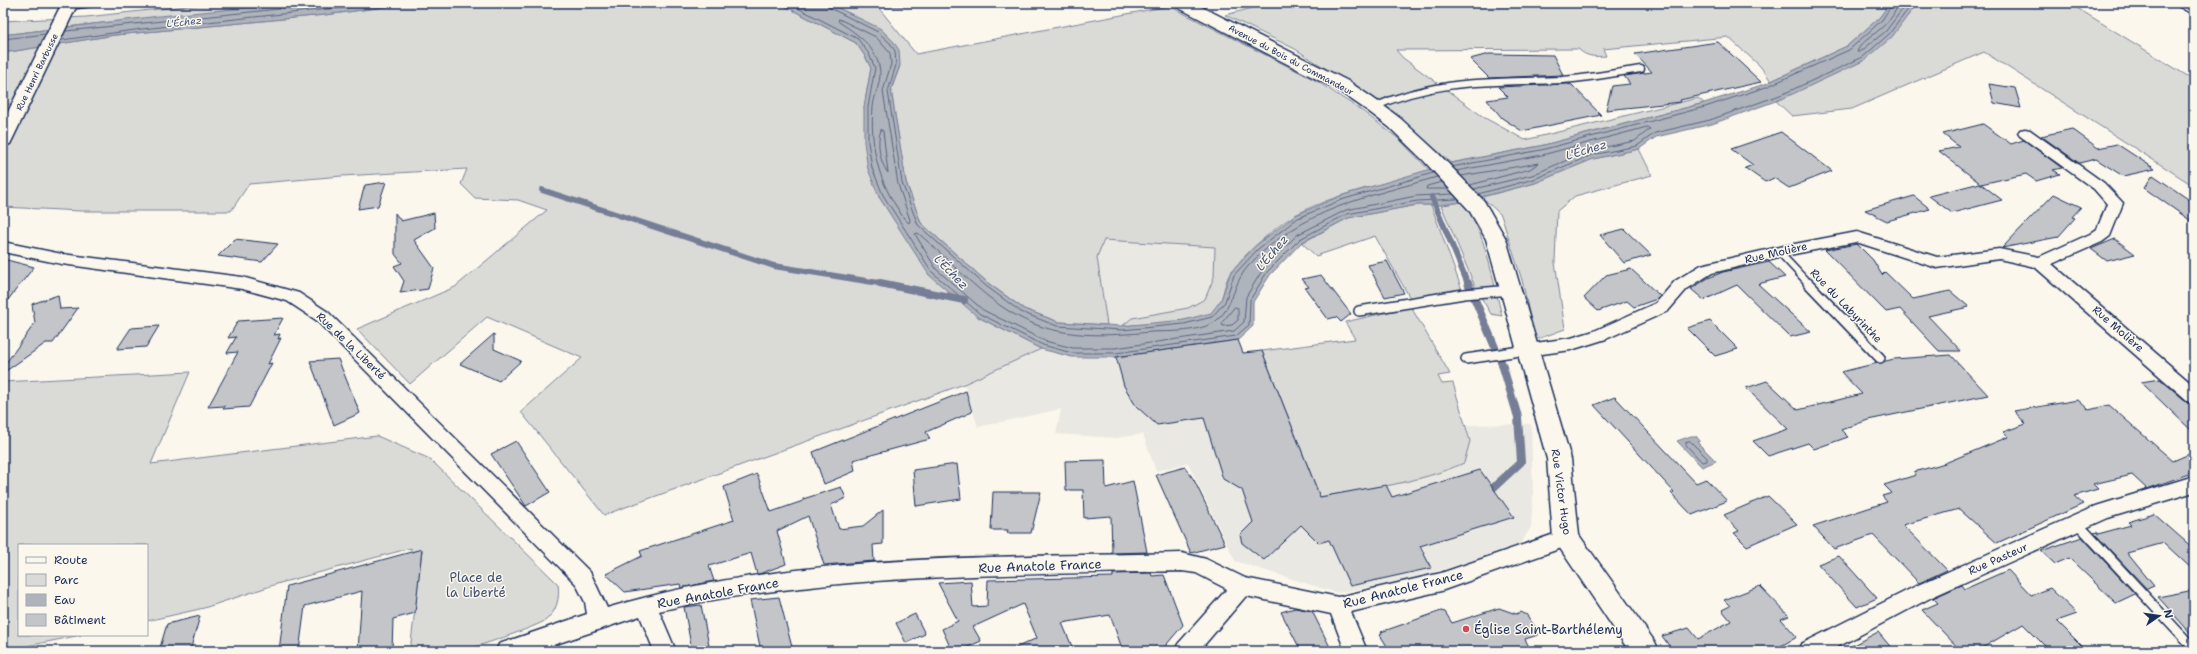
<svg xmlns="http://www.w3.org/2000/svg" width="2197" height="654" font-family="'Shantell Sans',sans-serif">
<rect width="100%" height="100%" fill="#fbf7ec"/>
<filter id="ink" filterUnits="userSpaceOnUse"><feTurbulence type="fractalNoise" baseFrequency=".025" numOctaves="2"/><feDisplacementMap in="SourceGraphic" scale="8" xChannelSelector="R" yChannelSelector="G"/><feConvolveMatrix kernelMatrix="1 2 1 2 8 2 1 2 1" color-interpolation-filters="sRGB"/></filter>
<g filter="url(#ink)">
<path fill="#eae8e2" d="M1104,240l111,7 -1,30 -9,22 -17,9 -56,10 -10,8 -15,-1 -10,-68z
M1238,340l5,13 19,-2 24,64 100,70 58,-13 19,-9 7,-22 -4,-16 65,-1 2,71 -2,32 -11,18 -107,34 -76,14 -102,-32 -47,-98 -32,8 -13,-37 -27,4 -60,-4 5,-25 -83,18 -14,-43 77,-35 31,8h44z"/>
<path fill="#dadad7" stroke="#7a849a" d="M215,3h82l-214,22 -80,10v-14l83,-4z
M414,3h365l77,40 9,13 6,12 -7,39 15,90 26,38 73,82 63,32 -77,35 -360,131 -83,-103 61,-54 -95,-41 -77,67 -53,-55 98,-42 92,-77 -29,-10 -43,-2 -14,-14 6,-15 -125,7 -93,8 -18,27h-151l-77,-4v-59l23,-46 -23,3v-52l112,-18 210,-20z
M828,3h96v3l-46,1 38,47 253,-48 146,74 46,30 38,29 30,31c-44,15 -91,22 -132,44 -20,11 -53,40 -66,58 -9,13 -6,31 -19,41 -12,9 -73,11 -90,13l10,-8 56,-10 17,-9 9,-22 1,-30 -111,-7 -7,17 10,68 -48,-3 -35,-13 -36,-26 -67,-60 -15,-41 -15,-92 9,-24 -47,-51z
M1272,3h618l-11,15 -32,28 -76,35 -11,-15 -32,-29 -125,12 3,7c-12,1 -19,1 -28,-7l-182,1 7,8 82,60 40,22 173,-42 6,5 -164,43 -89,17 -62,-54 -94,-60 -70,-34z
M1917,3h152l125,77v106l-210,-134 -132,57 -60,7 -16,-15 89,-41 48,-50z
M1639,149l13,26 -77,21 -18,15 -2,51 10,67 -30,11 -13,-60 -21,-65 -19,-18 53,-14 58,-24z
M1462,202c22,23 32,83 40,114l-11,-2 -15,-25 -35,-84z
M1417,205h14l31,85 -52,8 -35,-62 -59,20 -14,-13 46,-25z
M1411,307l39,67 -12,2 4,8 11,-1 17,58 -6,22c-45,20 -96,26 -144,34l-58,-146 93,-12 -10,-17z
M190,372l-39,92 226,-28 53,23 128,125c2,14 -1,27 -12,36 -7,6 -77,30 -87,31 -16,1 -33,0 -49,0l12,-101 -11,2v-4l-131,35 -76,25 -57,13v-76h-128v90h62l-78,16v-269z"/>
<path fill="#afb3bb" stroke="#747e96" d="M297,3h117l-89,12 -210,20 -112,18v-18l156,-19z
M779,3h49l53,26 12,12 6,9 1,15 -9,25 15,92 15,41 67,60 36,26 35,13 63,4 62,-6 27,-7 10,-13 9,-26 25,-28 41,-31 44,-19 111,-33 89,-17 164,-43 61,-19 82,-38 32,-28 11,-15h27l-25,34 -27,23 -81,38 -72,26 -56,13 -17,12 -46,10 -58,24 -73,19 -21,3h-24l-69,13 -46,24 -32,33 -17,27v24l-15,14 -122,17h-44l-31,-8 -63,-32 -49,-42 -50,-78 -11,-28 -4,-27v-35l7,-39 -6,-12 -9,-13z
M1691,436h5l4,5 -3,1 19,19 -14,6 -25,-26z"/>
<g fill="none" stroke-linecap="round" stroke-linejoin="round">
<path stroke="#566483" stroke-width="1" d="M288,3l2,6 59,-6
M788,3l70,36 11,15 6,14 -7,39v35l4,26 11,27 49,77 48,42 63,31 29,8h44l120,-17 13,-11 1,-25 17,-28 33,-33 47,-25 70,-13 40,-2
M827,3l3,5 48,24 12,11 5,8 1,14 -8,26 14,92 16,42 68,61 35,26 36,14 65,4 62,-6 28,-7 13,-15 9,-27 24,-26 40,-31 43,-18 92,-27
M1898,3c-5,25 -36,34 -41,49h3l26,-21 21,-28
M839,19l37,18 14,16 1,11 -8,27 15,93 12,36 -1,3c-6,-4 -9,-11 -13,-17 -19,-29 -26,-64 -23,-99 1,-13 10,-27 6,-41 -5,-21 -23,-33 -40,-44z
M66,31l213,-22 4,-6
M3,39l43,-5
M62,40l80,-11 243,-26
M881,130l2,1 5,42c-8,-10 -12,-31 -7,-43z
M1452,167l89,-17 164,-43 61,-20 83,-37 33,-30 11,-17
M1456,171l86,-16 105,-28 3,2 -15,12 -44,9 -59,25 -58,14
M1461,176l78,-13 -9,6 -60,16
M1437,177c-73,21 -133,31 -188,88 -16,17 -16,43 -32,55 -16,13 -46,11 -66,12 -44,4 -92,7 -132,-15 -38,-20 -68,-56 -101,-84l-3,1 21,35 47,41 62,31 28,7h42l119,-17 10,-9 2,-25 17,-28 34,-34 49,-25 70,-14 37,-2
M1442,182l-15,4 -1,3h22
M1478,194l56,-15 58,-24 45,-9 18,-13 55,-13 73,-26 80,-37 26,-23 24,-31
M1235,307l3,1v12l-6,5 -9,1 -1,-3z
M1690,441l17,17v3l-5,1 -16,-17v-3z"/>
<path stroke="#747e96" stroke-width="6" d="M542,190l232,76 111,18
M1432,197l36,87"/>
<path stroke="#747e96" stroke-width="8" d="M880,283l84,17
M1468,283l34,81 16,53 3,45 -28,26"/>
</g>
<path fill="#c3c5c9" stroke="#1b2f5e" d="M1718,42l43,40 -81,18 1,2 -75,8 6,-24 18,-2 -6,-8 28,-4 -17,-18z
M1489,54l64,1 10,20 -74,3 -19,-19z
M1567,84l5,1 29,30 -79,16 -20,-13 -15,-18 21,-3 -10,-10z
M1989,84l26,4 6,20 -27,-5z
M1983,124l28,20 13,-4 38,28 -9,2 7,4 -24,7 -10,-7 -45,10 -42,-33 20,-4 -16,-13z
M2072,129l26,19 19,-4 38,25 -32,7 -27,-17 -17,4 -38,-27z
M1781,132l51,39 -43,17 -15,-10 -9,4 -20,-14 8,-3 -22,-16z
M2153,175l41,28v20l-50,-35z
M386,182l-8,24 -20,3 7,-24z
M1980,183l22,17 -50,13 -23,-17z
M2054,194l27,13 -9,10 3,1 -17,19 -56,11z
M1914,196l16,13 -43,12 -22,-11z
M395,213l6,8 33,-8 1,15 -21,12 20,28 -6,21 -28,4 4,-12 -10,-15 8,-3 -7,-9z
M1624,229l27,26 -27,8 -24,-28z
M235,239l43,5 -16,18 -44,-6z
M2115,239l20,15 -28,7 -16,-12z
M1857,244l16,16 9,15 3,-3 28,27 37,-8 19,16 -41,9 33,35h-22l-39,-42 -14,3 -61,-62z
M3,259l31,8 -31,39z
M1387,261l17,32 -19,4 -17,-32z
M1769,262l16,15 -27,7 53,48 -21,5 -53,-52 -33,15 -13,-11 17,-11 15,-6z
M1631,269l29,27 -3,3 -23,8 -7,-6 -29,10 -14,-13 22,-23z
M1321,275l30,39 -10,8 -5,-5 -8,2 -23,-31 4,-1 -7,-8z
M58,295l2,14 18,-1 -25,35h-7l-43,30v-6l32,-44 -3,-19z
M283,318l-9,17 6,-1 -2,5 3,-1 -13,26 4,-1 -23,44 -26,2 2,-3 -17,1 30,-55 -11,1 9,-16 -8,1 10,-17z
M1710,321l28,28 -23,7 -28,-28z
M159,326l-13,21 -29,2 14,-21z
M494,334v15l27,12 -22,20 -39,-17z
M1238,340l5,13 19,-2 58,146 66,-12 6,12 88,-27 34,47 -94,29 11,22 -81,18 -21,-46 -10,3 -18,-18 -37,35 -22,-17 -2,-8 13,-13 -11,-32 -19,-11 -19,-61 -47,7 -21,-19 -12,-20 -8,-29z
M1951,355l37,40 -120,25 -27,10 7,7 -34,12 -6,-6 -40,13 -15,-15 35,-12 -42,-41 21,-7 31,29 64,-16 -21,-22 53,-13z
M338,359l22,54 -26,12 -24,-64z
M2160,379l27,23 7,3v28l-53,-51z
M966,391l6,21 -46,20 4,7 -77,21 2,11 -31,13 -11,-32z
M1615,397l81,86 10,-4 21,22 -35,14 -21,-22 3,-1 -80,-87z
M2078,400l11,10 20,-5 64,56 21,-9v20l-47,17 -15,-14 -39,9 5,5 -24,7 9,8 -86,39 -38,-34 -56,16 44,45 -28,13 -46,-48 -39,14 -21,-23 74,-24 -5,-6 10,-3 -8,-8 32,-10 -2,-3 31,-9 63,-26 -5,-5 23,-8 -12,-13z
M516,441l34,51 -24,14 -35,-52z
M1105,460l1,28 27,-7 14,71 -35,1 -1,-37 -27,2 -1,-28h-17l-1,-29z
M957,464l4,35 -45,7 -3,-36z
M1185,467l9,13 31,64 -34,9 -35,-78z
M757,474l14,38 32,-11v-2l38,-12 5,11 -15,7 8,24 24,-3 20,-16v34l-10,1 1,16 -50,4 -16,-49 -31,15 9,33 -27,10h-2l-6,-21 -42,13 5,15 -33,7 -1,-4 -55,8 -19,-18 36,-18 -2,-5 94,-31 -10,-33z
M993,492h48l-10,41h-24l1,-3h-17z
M1768,496l29,28 -50,22 -13,-13 5,-2 -15,-16z
M2154,514l40,35v22l-30,-28 -37,10 27,33 -7,3 -53,-56 3,-1 1,2 33,-9 -3,-3z
M2082,537l53,57 -19,9 -47,-45 -14,6 -14,-13z
M422,549l-7,64 -22,6 -1,32h-34l4,-60 -57,15 -6,45h-20l8,-65z
M1839,556l38,42 -20,9 -39,-43z
M2008,570l23,25 19,-7 27,26 -20,7 30,30h-37l-27,-27 -46,27h-16l-39,-41 16,-7 -5,-5 29,-13 3,4z
M1151,573l1,3 12,-1 19,50 -22,26h-38l-13,-36 -48,8 12,28h-65l28,-13 -14,-34 -50,23 8,14 -22,10h-7l-10,-22 16,-8 -20,-38 33,-2 2,26 14,-1 1,-26 125,-3v-3z
M1760,586l29,30 -8,3 16,18 -25,14h-99l-11,-15 27,-8 9,11 33,-18 -9,-11 8,-4 -6,-6z
M2194,590v47l-36,-40z
M779,597l14,54h-32l-11,-51z
M701,605l9,46h-18l-8,-44z
M1295,608l17,3 20,40h-31l-20,-39z
M1499,608l17,6 5,-2 2,2h3l12,17 -2,1 2,3 -13,4 6,12h-141l-10,-16 2,-1 -1,-2 60,-21 4,1 7,11z
M915,614l10,20 -19,9 -10,-20z
M200,616l-10,35h-31l8,-27z
M1878,632l16,19h-52z"/>
<g fill="none" stroke-linecap="round" stroke-linejoin="round">
<g stroke="#1b2f5e" stroke-width="9">
<path id="lane-far1" d="M69,6l22,-3
M1374,107c64,-29 121,-24 188,-27 27,-2 53,-7 79,-11
M1779,252l30,32"/>
</g>
<g stroke="#1b2f5e" stroke-width="12">
<path id="lane" d="M1808,283l72,75
M1359,311l105,-17 47,-4
M1466,359l61,-9
M2078,524l116,125"/>
</g>
<g stroke="#1b2f5e" stroke-width="3">
<path id="street" d="M2173,3h15l6,3v9z
M2025,129l5,1 74,53 19,20 -13,33 -8,6 -50,22 142,122v17l-6,-2 -153,-134 -36,-8 -62,9 -81,-26 -77,15 -67,16 -25,16 -19,22 -62,28 -35,11 -43,6 -6,-2 -3,-4 3,-4 6,-2 43,-6 23,-7 62,-28 19,-22 26,-16 78,-18 78,-15 80,25 62,-8 40,8 51,-23 7,-5 10,-25 -13,-15 -74,-53 -2,-3 2,-3z
M3,242l59,12 180,23 57,16 29,19 262,260 17,36c185,-56 384,-50 575,-55l24,6 39,19 93,19 103,-24 125,-43 7,2 3,6 -3,6 -132,47 -90,21 16,39h-22l-14,-37 -85,-18 -47,55h-24l3,-7 49,-55 -31,-16 -14,-2c-111,3 -221,3 -332,12 -64,6 -128,13 -191,28l17,40h-22l-14,-35 -105,35h-39l3,-7 88,-30 -2,-12 -9,-18 -260,-264 -29,-19 -45,-12 -180,-25 -59,-12z
M2194,476v16l-86,26 -176,79 -102,54h-32l3,-7 117,-59 178,-79z"/>
</g>
<g stroke="#1b2f5e" stroke-width="3">
<path id="secondary" d="M62,3h16l-66,137 -2,4 -7,2v-24z
M1173,3h21l154,78 32,22 21,16 37,34 46,48 22,38 65,220 8,76 76,107 4,9h-30l-76,-113 -6,-79 -61,-220 -17,-29 -45,-49 -35,-34 -21,-16 -32,-22 -161,-83z"/>
</g>
<use href="#lane-far1" stroke="#fbf7ec" stroke-width="6"/>
<use href="#lane" stroke="#fbf7ec" stroke-width="9"/>
<use href="#street" fill="#fbf7ec" fill-rule="evenodd"/>
<use href="#secondary" fill="#fbf7ec" fill-rule="evenodd"/>
</g>
</g>
<circle fill="#d1495b" stroke="#fbf7ec" stroke-width="1.5" cx="1466" cy="629" r="4"/>
<g text-anchor="middle" dominant-baseline="central" stroke-width="3" stroke-linejoin="round" paint-order="stroke">
<g font-size="9" fill="#1b2f5e" stroke="#fbf7ec">
<text transform="translate(1291 60) rotate(28)">Avenue du Bois du Commandeur</text>
<text transform="translate(37 72) rotate(-64)">Rue Henri Barbusse</text>
</g>
<g font-size="10" font-style="italic" fill="#47577a" stroke="#fbf7ec">
<text transform="translate(184 22) rotate(-6)">L'Échez</text>
</g>
<g font-size="11" fill="#1b2f5e" stroke="#fbf7ec">
<text transform="translate(1776 253) rotate(-13)">Rue Molière</text>
<text transform="translate(1846 306) rotate(46)">Rue du Labyrinthe</text>
<text transform="translate(2118 329) rotate(41)">Rue Molière</text>
<text transform="translate(351 346) rotate(44)">Rue de la Liberté</text>
<text transform="translate(1561 492) rotate(82)">Rue Victor Hugo</text>
<text transform="translate(1998 559) rotate(-24)">Rue Pasteur</text>
</g>
<g font-size="12" font-style="italic" fill="#47577a" stroke="#fbf7ec">
<text transform="translate(1586 150) rotate(-17)">L'Échez</text>
<text transform="translate(1272 253) rotate(-50)">L'Échez</text>
<text transform="translate(951 272) rotate(45)">L'Échez</text>
</g>
<g font-size="13" fill="#1b2f5e" stroke="#fbf7ec">
<text transform="translate(1040 566) rotate(-2)">Rue Anatole France</text>
<text transform="translate(1403 589) rotate(-14)">Rue Anatole France</text>
<text transform="translate(718 593) rotate(-10)">Rue Anatole France</text>
</g>
<g font-size="13" fill="#415176" stroke="#fbf7ec">
<text x="476" y="577">Place de<tspan x="476" dy="15">la Liberté</tspan></text>
</g>
<g font-size="13" fill="#1b2f5e" stroke="#fbf7ec" text-anchor="start">
<text x="1474" y="629">Église Saint-Barthélemy</text>
</g>
</g>
<rect width="2197" height="654" fill="none" stroke="#fbf7ec" stroke-width="16"/>
<rect x="8" y="8" width="2181" height="638" fill="none" stroke="#1b2f5e" stroke-width="1.5" filter="url(#ink)"/>
<rect x="18" y="544" width="130" height="92" fill="#fbf7ec" stroke="#a1a7b3"/>
<rect x="26" y="557" width="20" height="6" fill="#fbf7ec" stroke="#a1a7b3"/>
<text x="54" y="564" font-size="12" fill="#1b2f5e">Route</text>
<rect x="26" y="574" width="20" height="12" fill="#dadad7" stroke="#a1a7b3"/>
<text x="54" y="584" font-size="12" fill="#1b2f5e">Parc</text>
<rect x="26" y="594" width="20" height="12" fill="#afb3bb" stroke="#a1a7b3"/>
<text x="54" y="604" font-size="12" fill="#1b2f5e">Eau</text>
<rect x="26" y="614" width="20" height="12" fill="#c3c5c9" stroke="#a1a7b3"/>
<text x="54" y="624" font-size="12" fill="#1b2f5e">Bâtiment</text>
<g transform="translate(2159 616) rotate(77)" stroke="#fbf7ec" stroke-width="3" paint-order="stroke">
<path d="M0-3L7 15L0 10L-7 15Z" fill="#1b2f5e"/>
<text y="-6" font-size="11" font-weight="bold" text-anchor="middle" fill="#1b2f5e">N</text>
</g>
</svg>
